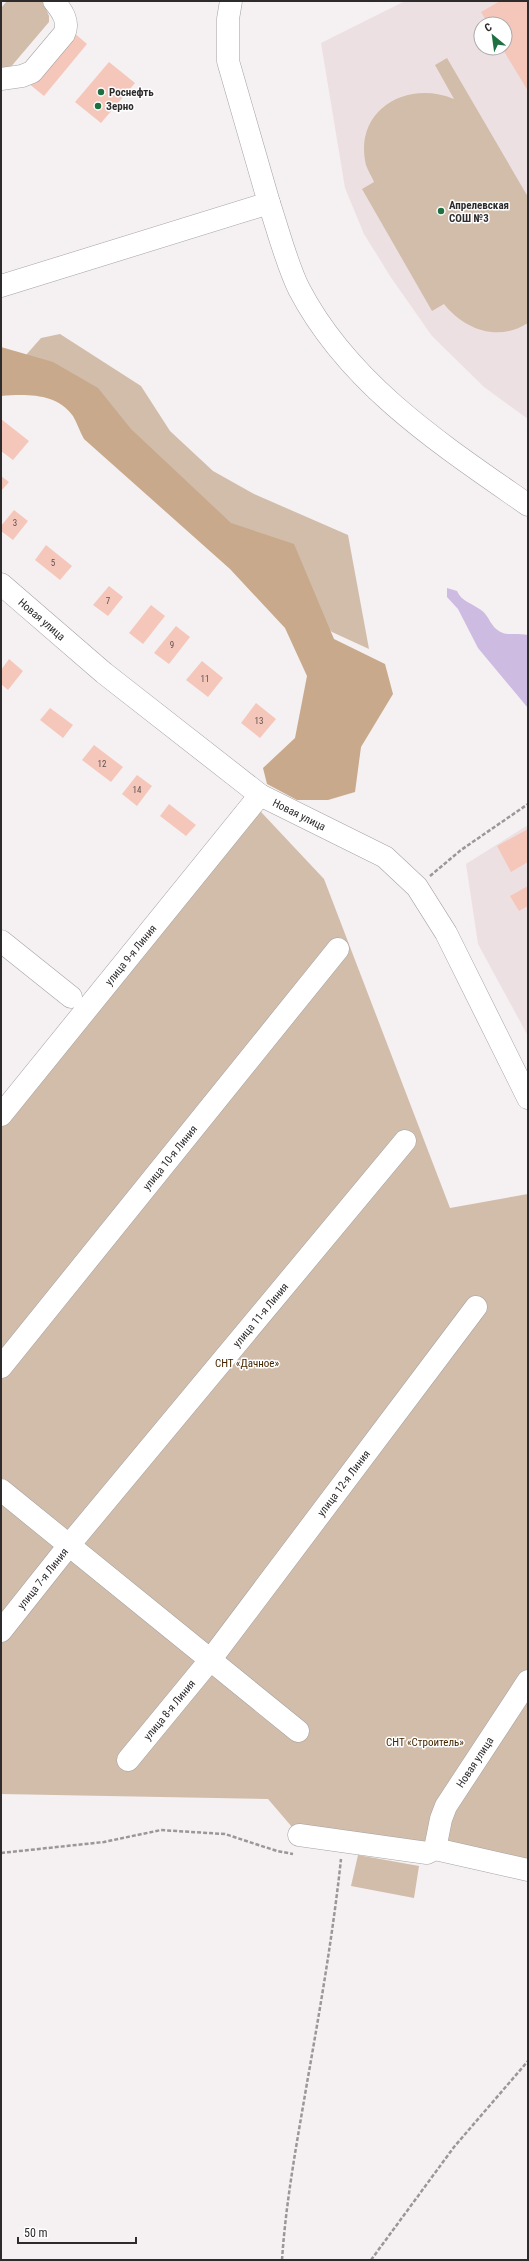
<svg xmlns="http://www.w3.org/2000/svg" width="529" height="2261" font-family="'Roboto Condensed',sans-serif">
<rect width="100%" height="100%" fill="#f5f0f1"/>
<path fill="#ede0e2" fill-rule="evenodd" d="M405,1h123v418l-44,-32 -52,-51 -40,-57 -28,-45 -19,-46 -24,-145zM481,24h24v24h-24z
M528,825v211l-50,-92 -12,-80z"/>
<path fill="#d1bdaa" d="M7,1h36l6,15v6l-40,47 -8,2v-63z
M447,58l81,139v126c-30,19 -63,7 -84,-19l-12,7 -70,-122 12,-7c-2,-5 -6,-11 -8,-17 -13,-54 40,-86 88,-66l-19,-34z
M60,334l81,52 29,45 43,40 41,23 94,41 21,114 -37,-17 -85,-84 -221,-193 15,-17z
M248,798l76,81 126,329 78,-14v670l-236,-37 -24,-28 -267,-5v-695z
M358,1855l61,11 -5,32 -63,-12z"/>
<path fill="#c8a98b" d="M1,347l52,15 45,26 33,41 100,94 63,21 40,95 51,25 8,30 -32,53 -6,45 -27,8h-31l-30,-16 -4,-16 32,-30 12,-62 -22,-48 -55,-59 -146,-130c-4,-7 -7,-16 -11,-23 -16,-23 -47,-22 -72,-20z"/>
<path fill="#cebbe1" d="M447,588l10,3c5,11 15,12 24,19 9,6 9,18 22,23 5,2 17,0 25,2v73l-50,-60 -20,-39 -11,-12z"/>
<path fill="#f5c7bb" d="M500,1h28v90l-26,-43h3v-24h-17l-7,-12z
M72,31l15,13 -43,52 -16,-13z
M109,62l26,21 -34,40 -26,-21z
M1,419l28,22 -16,19 -12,-9z
M1,476l8,6 -8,9z
M14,510l14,11 -15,19 -12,-9v-5z
M46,545l26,21 -12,14 -25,-20z
M109,586l14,11 -15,19 -15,-11z
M151,605l14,11 -22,28 -14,-11z
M176,626l14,11 -21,27 -15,-11z
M9,659l14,12 -15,19 -7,-6v-14z
M202,661l21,17 -15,19 -22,-17z
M256,703l20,16 -16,19 -19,-15z
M50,708l23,17 -10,13 -23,-18z
M94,745l29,22 -12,15 -29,-22z
M137,775l15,11 -15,20 -15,-12z
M169,804l27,21 -10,11 -26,-20z
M528,829v33l-17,10 -14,-26z
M528,886v20l-9,5 -9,-15z"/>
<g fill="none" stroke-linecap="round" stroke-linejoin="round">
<g stroke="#a6a2a3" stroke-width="23">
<g id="minor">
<path d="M1,79l21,-3 10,-4 32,-38c6,-12 -2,-23 -10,-33"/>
<path d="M269,203c9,27 18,62 30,86 50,96 143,156 229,216"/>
<path d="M1,286l268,-83 -41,-142v-42l3,-18"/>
<path id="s1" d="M1,584l103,89 156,122 125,62 32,30 29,46 82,165"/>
<path d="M1,941l70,56"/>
<path id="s2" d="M1,1115l259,-320"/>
<path id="s3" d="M1,1367l337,-418"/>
<path d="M1,1490l297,241"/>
<path id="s4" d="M1,1631l69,-87 335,-403"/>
<path id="s5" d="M128,1760l83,-101 265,-352"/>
<path d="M299,1835l128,18 8,-4 93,21"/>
<path id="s6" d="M435,1849l6,-30 5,-13 82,-125"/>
</g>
</g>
<path stroke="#9b9798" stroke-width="2.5" stroke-dasharray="4 2" stroke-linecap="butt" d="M430,876l31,-26 67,-46
M1,1853l103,-11 57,-12 64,4 52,17 16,3
M282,2260c4,-60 15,-118 25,-177 13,-74 26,-149 34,-224
M371,2260l83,-113 74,-86"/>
<use href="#minor" stroke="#fff" stroke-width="22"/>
</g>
<g fill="#1f7041" stroke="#fff" stroke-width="1.5">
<circle cx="101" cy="92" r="4"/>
<circle cx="98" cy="106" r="4"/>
<circle cx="441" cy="211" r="4"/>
</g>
<g text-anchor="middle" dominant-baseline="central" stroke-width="3" stroke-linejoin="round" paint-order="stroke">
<g font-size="9" fill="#5f524f">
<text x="15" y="523">3</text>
<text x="53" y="563">5</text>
<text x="108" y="601">7</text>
<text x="172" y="645">9</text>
<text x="205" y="679">11</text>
<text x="259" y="721">13</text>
<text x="102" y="764">12</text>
<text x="137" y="790">14</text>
</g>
<g font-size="11" font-weight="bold" fill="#2d2b2b" stroke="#fff" text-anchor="start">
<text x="109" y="92">Роснефть</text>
<text x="106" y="106">Зерно</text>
<text x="449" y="205">Апрелевская<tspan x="449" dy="13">СОШ №3</tspan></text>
</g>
<g font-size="11" fill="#2d2b2b" stroke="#fff">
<text stroke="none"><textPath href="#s1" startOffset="54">Новая улица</textPath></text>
<text stroke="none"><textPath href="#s1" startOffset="378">Новая улица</textPath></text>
<text stroke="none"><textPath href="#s2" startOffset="206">улица 9-я Линия</textPath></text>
<text stroke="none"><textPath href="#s3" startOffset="269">улица 10-я Линия</textPath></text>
<text stroke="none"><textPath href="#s4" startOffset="409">улица 11-я Линия</textPath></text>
<text stroke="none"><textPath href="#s5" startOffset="351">улица 12-я Линия</textPath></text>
<text stroke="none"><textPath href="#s4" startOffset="67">улица 7-я Линия</textPath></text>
<text stroke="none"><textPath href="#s5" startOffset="65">улица 8-я Линия</textPath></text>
<text stroke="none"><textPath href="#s6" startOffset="97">Новая улица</textPath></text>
</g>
<g font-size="11" fill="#452500" stroke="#fff">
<text x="247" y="1363">СНТ «Дачное»</text>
<text x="425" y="1742">СНТ «Строитель»</text>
</g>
</g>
<rect width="529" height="2261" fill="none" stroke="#2d2b2b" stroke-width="4"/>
<g transform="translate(493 36) rotate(331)"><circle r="19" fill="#ffffff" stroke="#abaaaa"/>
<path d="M0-3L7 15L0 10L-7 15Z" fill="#1f7041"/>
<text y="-6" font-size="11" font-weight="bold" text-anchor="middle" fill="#2d2b2b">С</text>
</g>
<path d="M18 2237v6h118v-6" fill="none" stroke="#2d2b2b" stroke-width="2"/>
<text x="24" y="2237" font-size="12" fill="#2d2b2b" stroke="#ffffff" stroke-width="3" paint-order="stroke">50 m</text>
</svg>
